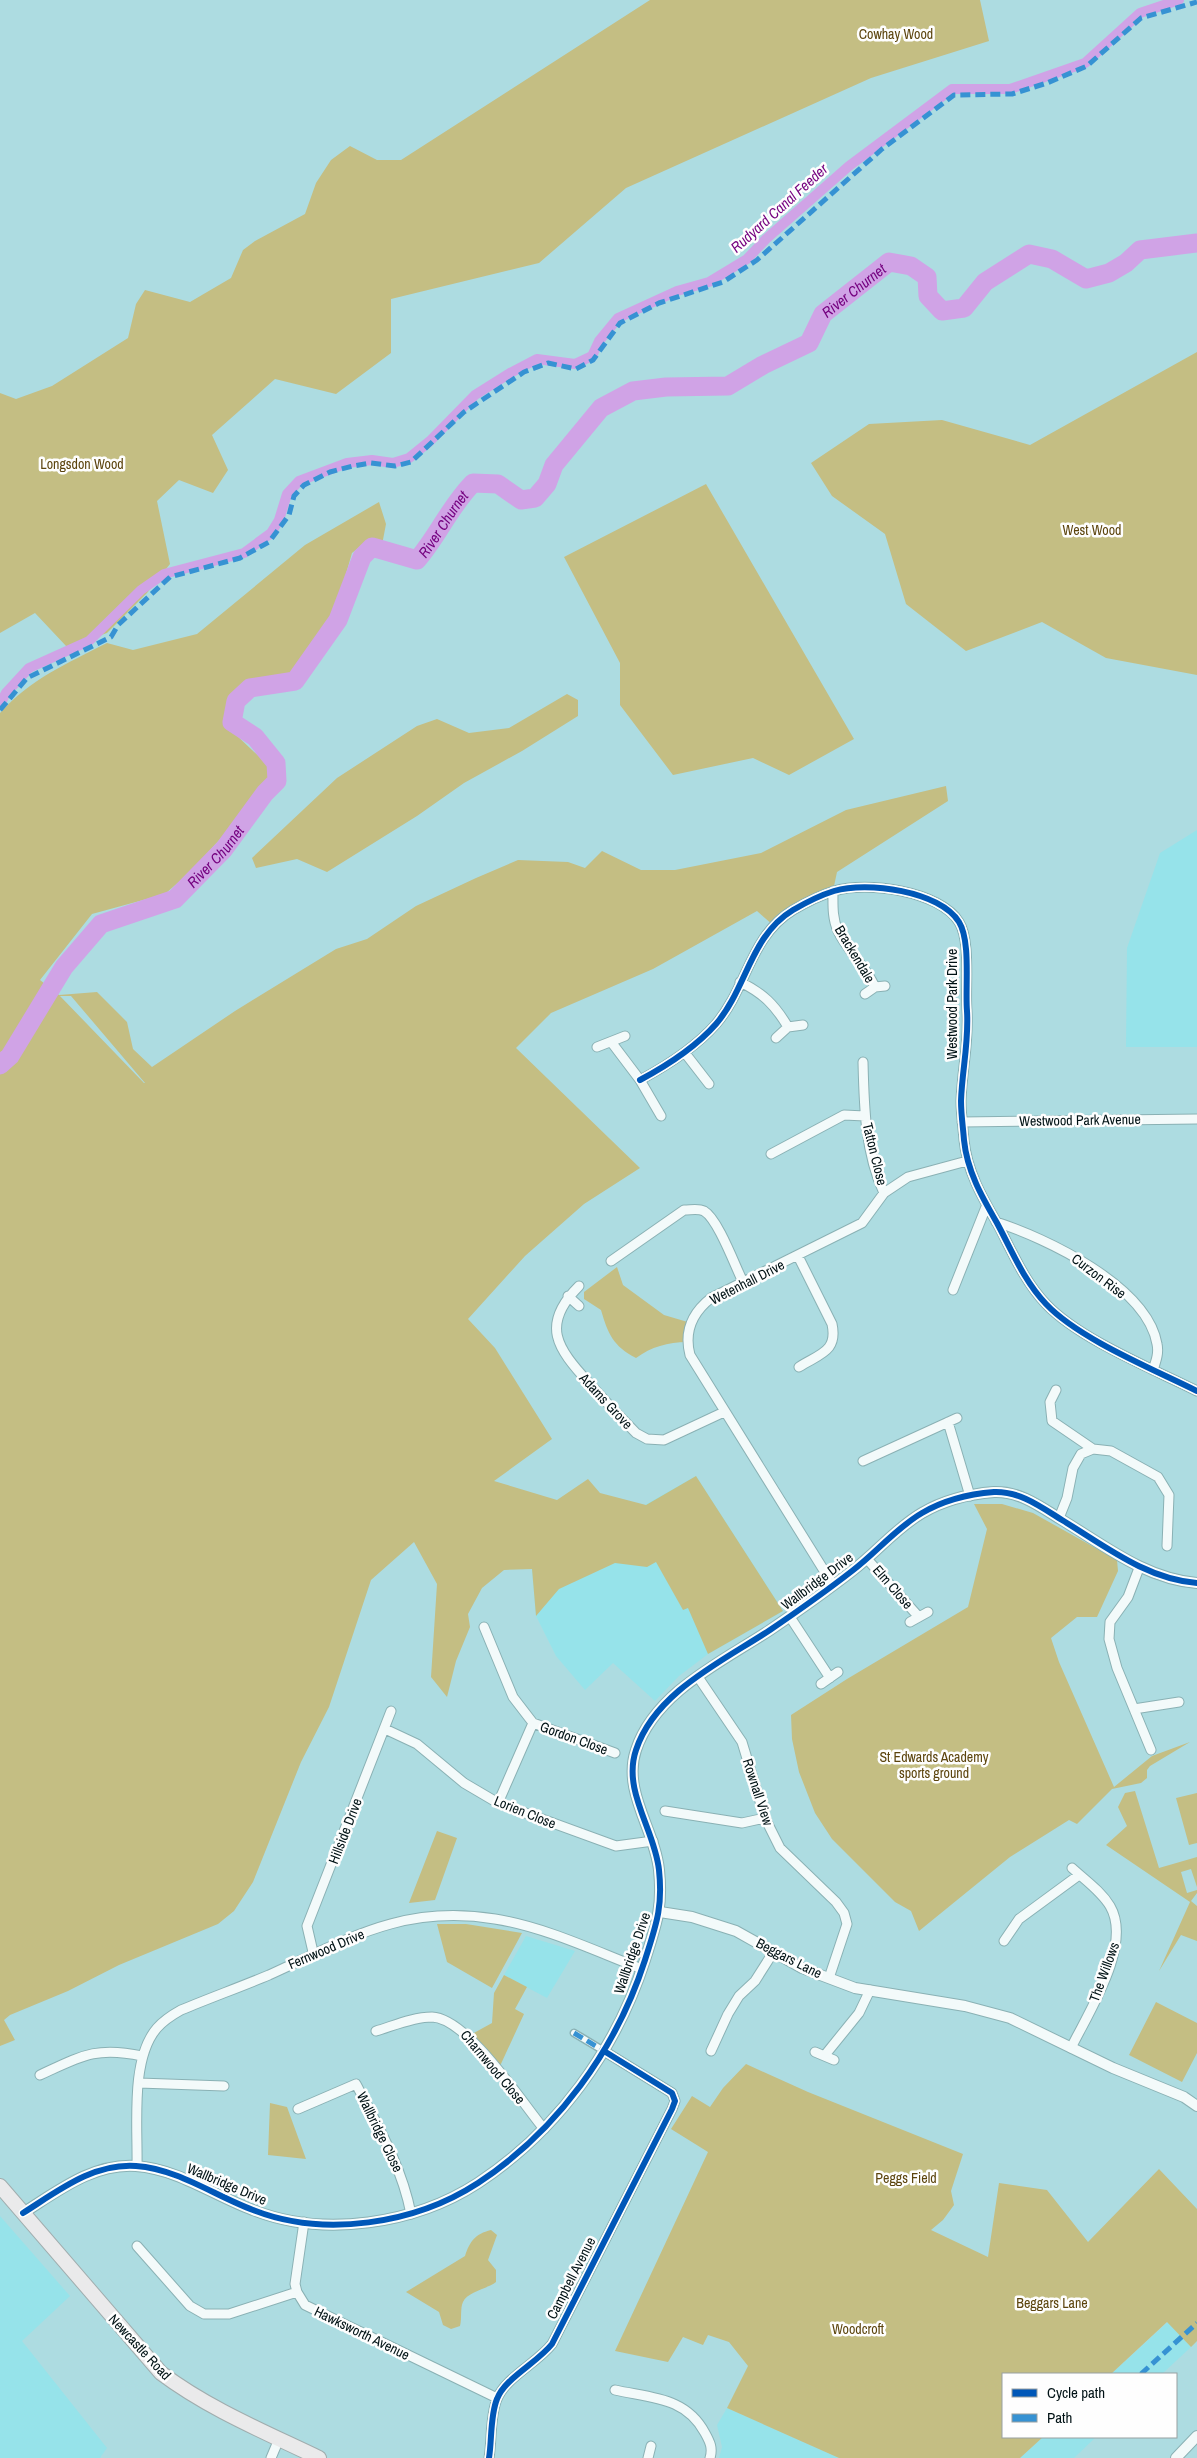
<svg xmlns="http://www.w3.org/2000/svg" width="1197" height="2458" font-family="'Archivo Narrow',sans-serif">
<rect width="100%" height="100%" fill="#addce1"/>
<path fill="#96e3ea" d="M1197,830v217h-71l1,-99 33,-95z
M696,1476l87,135 -75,43 -29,22 -24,25 -42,-38 -28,27 -29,-34 -20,-40 -4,-47z
M526,1936l49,15 -28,47 -43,-23z
M0,2216l70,80 -48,45 85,107 -7,10h-100z
M1168,2322l23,25 -29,27h-51z
M727,2408l112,50h-120l3,-11 -5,-22z
M1043,2437h53l-22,21h-54z"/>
<path fill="#c4be83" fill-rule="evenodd" d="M650,0h330l9,41 -118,37 -245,110 -87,75 -148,36v54l-55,41 -61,-15 -63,56 16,35 -15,23 -34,-13 -22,21 13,63 -23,29 -40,40 -40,14 -32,-34 -35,20v-240l16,6 36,-13 76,-48 8,-34 9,-14 45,12 41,-24 12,-28 12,-9 50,-27 11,-31 15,-23 19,-14 27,14h24z
M1197,352v323l-91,-17 -64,-36 -76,29 -60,-47 -21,-70 -53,-38 -21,-33 58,-39 73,-4 88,25z
M706,484l148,255 -65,36 -36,-17 -80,17 -53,-70v-42l-56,-106z
M379,502l7,22 -4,21h-20l-10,8 -17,59 -41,63 -48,8 -17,15 -3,21 7,13 34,32 2,15 -36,46 -44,48 -24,21 -73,20 -52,66 19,15 38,-3 30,30 6,27 19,18 83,-56 101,-62 31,-10 49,-33 60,-28 42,-18 50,2 17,6 17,-17 39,19h34l86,-17 85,-43 100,-24 2,15 -111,71 -4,19 -60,34 -16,-14 -104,58 -102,44 -35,35 124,120 -56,36 -59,52 -57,63 27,29 57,91 -58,42 63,19 31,-21 12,14 46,12 50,-29 87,135 -75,43 -20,-46 -5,2 -27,-48 -9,5 -32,-4 -56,26 -23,27 -4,-47 -28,1 -22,18 -14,26 2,13 -14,34 -9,36 -16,-20 6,-93 -23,-42 -43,38 -42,127 -28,55 -48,120 -19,29 -16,13 -99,41 -51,26 -58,24 -6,5 11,20 -15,6v-1333c32,-35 66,-49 107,-70l26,7 64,-16 108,-89zM60,996h11l74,87h-1z
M567,694l11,6v16l-56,35 -58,32 -47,33 -90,56 -30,-13 -41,9 -4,-10 85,-80 80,-52 20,-7 32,14 40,-5z
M617,1267l6,18 41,30 27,8 -4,19c-19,0 -36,5 -51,16 -23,-12 -28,-24 -35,-48l-17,-11v-7z
M974,1504h28l31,9 84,47 1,11 -21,46h-20l-26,21 8,24 55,125 38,-31 38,-14 -40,24 -3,4v8l-6,5 -29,6 -35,35 -8,-4 -59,37 -91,74 -8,-20 -16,-9 -63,-63 -17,-26 -16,-41 -7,-33 -1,-24 56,-36 121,-72 19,-78z
M1135,1791l24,77 38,-11v30l-6,-18 -10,3 6,21 10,-3v3l-6,8 6,5v35l-16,-6 -22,36 31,-69 -84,-57 21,-19 -9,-19 7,-14z
M1197,1793v50l-8,2 -13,-47z
M437,1831l20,7 -22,62 -26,3z
M437,1924h29l56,9 -30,55 -45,-26z
M504,1975l23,12 -12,22 9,5 -24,52 -28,-32 20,-11 2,-30z
M1156,2002l41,21v30l-15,29 -53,-27z
M746,2064l62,28 155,62 -12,37 3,14 -11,15 -12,10 57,27 11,-74 48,7 41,52 71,-73 38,40v132l-6,6 -24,-25 -56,52h-108v63h40l-23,21h-181l-112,-50 21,-42 -19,-24 -21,-7 -5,10 -20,-8 -15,25 -53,-11 93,-199 -37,-23 21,-33 18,11 13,-19z
M270,2103l17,4 19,52 -38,-4z
M491,2230l6,5 -9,25 8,10v12c-9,7 -29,10 -33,20 -3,6 -1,17 -3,24l-9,3 -8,-4 -4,-13 -33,-20 59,-36c5,-15 10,-22 26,-26z"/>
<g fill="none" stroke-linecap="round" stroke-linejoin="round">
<path stroke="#d0a3e6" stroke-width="10" d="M0,704l6,-11 23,-25 60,-27 52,-51 23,-16 80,-21 27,-20 8,-13 8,-26 12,-13 48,-18 25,-3 21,3 16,-5 21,-17 45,-46 35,-22 27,-14 38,5 17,-8 7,-15 19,-23 59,-27 32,-9 38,-23 19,-20 83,-73 103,-77h58l75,-26 55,-50 39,-13"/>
<path stroke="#d0a3e6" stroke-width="19" id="s1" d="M0,1065l10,-9 54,-89 37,-43 74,-25 49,-50 41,-56 12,-12 -1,-18 -21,-26 -23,-15 4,-21 14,-13 45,-7 43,-61 24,-63 10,-10 45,13c21,-24 33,-54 56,-77l25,1 23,16 14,-2 12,-14 7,-19 47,-57 32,-17 33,-4 62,-1 35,-21 46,-22 14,-29 66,-52 22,4 16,11 1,19 14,15 22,-3 21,-26 44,-28 23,5 34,20 23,-6 17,-10 14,-13 57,-7"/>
<g stroke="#8ab1b4" stroke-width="9">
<path id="pedestrian" d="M574,2033l30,18"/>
</g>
<g stroke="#8ab1b4" stroke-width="11">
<path id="minor" d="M833,891c0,13 -1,27 5,40 9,20 27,34 37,56
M740,982c23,11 35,23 48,45
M865,994l10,-7 10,-1
M776,1038l12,-11 15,-2
M612,1043l28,37 21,36
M597,1047l28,-11
M685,1053l24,31
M863,1062c1,43 2,91 21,131
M640,1080c28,-15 55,-32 76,-56 31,-36 34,-88 77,-114 12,-7 28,-15 41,-19 33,-10 106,0 125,31 12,19 6,66 8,89 2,32 -5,59 -6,90 0,13 2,26 3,39 3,31 18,57 33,83 15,28 27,58 49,81 33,35 107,65 151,87
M962,1122l235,-3
M771,1154l73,-39 21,1
M996,1222c50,16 151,64 161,122 2,9 -1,17 -4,26
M798,1256l34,68c6,28 -13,30 -33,43
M611,1261l73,-51c7,0 14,-2 20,1 14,8 31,55 39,71
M579,1286c-39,39 -22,62 10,97 15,17 31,34 47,50l11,6 17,1 60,-28
M953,1290l33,-83
M568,1296l11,10
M1056,1390l-6,12 2,19 41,28 18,2 47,26 11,18 -2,51
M948,1422l22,74
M863,1461l94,-43
M1059,1518l8,-20 6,-30 8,-14 12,-5
M867,1559l51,57
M1139,1568l-11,29 -18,25 -1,17 8,29 34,82
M833,1585l-143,-230c-6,-23 2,-42 21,-57l151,-75 22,-30 24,-16 59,-16
M790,1617l40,61
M910,1622l18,-10
M484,1627l29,70 20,26 82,30
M698,1677l44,65 23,76 15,30 56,54 8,11 3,11 -18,54
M821,1684l17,-12
M1134,1709l45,-7
M385,1729l32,15 47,39 34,20 118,43 37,-5
M498,1803l35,-80
M665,1811l77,12 23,-5
M1004,1941l15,-22 60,-44
M313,1952l-6,-26 84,-215
M376,2031c17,-5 37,-14 56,-14 35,1 89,84 112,112
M1071,2048c17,-35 62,-103 39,-142 -9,-15 -25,-26 -38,-38
M711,2051l17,-37 11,-18 16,-15 19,-30
M815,2052l19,8
M825,2055l34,-42 11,-23
M40,2075c41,-19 56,-29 102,-19
M139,2083l85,3
M298,2109l58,-25c22,42 46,83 55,130
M137,2166c1,-39 -7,-107 20,-138 7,-8 15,-13 24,-18 29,-12 59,-23 88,-35 79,-36 135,-71 226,-56 50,8 100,32 147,50
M304,2222l-9,62 2,8 8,13 192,93
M137,2246l53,60 14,8h25l68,-22
M615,2390c36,8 71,7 90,43 5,9 8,15 5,25
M271,2458l8,-19
M489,2458c3,-18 1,-42 8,-59 8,-21 40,-36 55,-55l120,-235 3,-8 -3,-8 -68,-42
M648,2458l3,-12"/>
</g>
<g stroke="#8ab1b4" stroke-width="12">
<path id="tertiary" d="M660,1912l32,5 44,14 66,37 53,20 110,18 45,12 103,50 71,29 13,9
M23,2213c35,-22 70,-50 113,-47 42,3 79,30 117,44 71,28 162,14 225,-27 79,-52 138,-133 167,-223 11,-35 18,-52 14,-90 -4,-40 -37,-79 -23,-120 19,-58 87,-89 134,-120 28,-19 55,-38 82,-59 24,-18 44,-43 70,-58 22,-13 47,-19 72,-21 26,-1 47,15 68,28 43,26 84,59 135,63
M1176,2458l21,-22"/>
</g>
<g stroke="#a0adae" stroke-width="16">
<path id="trunk" d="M0,2186l161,187c48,36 104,59 158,85"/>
</g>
<use href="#pedestrian" stroke="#f3fafa" stroke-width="6"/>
<use href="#minor" stroke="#f3fafa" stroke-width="9"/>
<use href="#tertiary" stroke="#f3fafa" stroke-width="10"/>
<use href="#trunk" stroke="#eaeaeb" stroke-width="14"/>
<path stroke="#3692d3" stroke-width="5" stroke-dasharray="10 5" stroke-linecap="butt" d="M0,710l27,-32 84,-41 7,-12 52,-48 70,-19 29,-16 20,-27 5,-19 10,-11 26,-13 23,-6 18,-3 24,3 16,-4 53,-50 60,-40 24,-9 28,6 17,-9 27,-37 39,-20 64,-21 34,-22 125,-111 72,-54 58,-1 35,-11 40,-17 54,-48 56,-16
M574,2033l30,18
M1141,2374l56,-51"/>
<g stroke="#fefefe" stroke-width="9">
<path id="cycleway" d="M640,1080c28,-15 55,-32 76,-56 31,-36 34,-88 77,-114 12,-7 28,-15 41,-19 33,-10 106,0 125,31 12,19 6,66 8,89 2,32 -5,59 -6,90 0,13 2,26 3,39 3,31 18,57 33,83 15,28 27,58 49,81 33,35 107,65 151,87
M23,2213c35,-22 70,-50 113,-47 42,3 79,30 117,44 71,28 162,14 225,-27 79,-52 138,-133 167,-223 11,-35 18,-52 14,-90 -4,-40 -37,-79 -23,-120 19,-58 87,-89 134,-120 28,-19 55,-38 82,-59 24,-18 44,-43 70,-58 22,-13 47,-19 72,-21 26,-1 47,15 68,28 43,26 84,59 135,63
M489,2458c3,-18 1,-42 8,-59 8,-21 40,-36 55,-55l120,-235 3,-8 -3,-8 -68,-42"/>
</g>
<use href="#cycleway" stroke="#0057b8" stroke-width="6"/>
</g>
<g text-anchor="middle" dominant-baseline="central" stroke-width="5" stroke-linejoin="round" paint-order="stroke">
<g font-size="14" fill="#5c440d" stroke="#fefefe">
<text x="896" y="34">Cowhay Wood</text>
<text x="82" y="464">Longsdon Wood</text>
<text x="1092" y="530">West Wood</text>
<text x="934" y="1757">St Edwards Academy<tspan x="934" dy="16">sports ground</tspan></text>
<text x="906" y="2178">Peggs Field</text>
<text x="1052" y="2303">Beggars Lane</text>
<text x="858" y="2329">Woodcroft</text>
</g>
<g font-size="14" fill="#001215" stroke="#fefefe">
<text transform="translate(855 954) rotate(59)">Brackendale</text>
<text transform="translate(952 1004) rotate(-90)">Westwood Park Drive</text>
<text transform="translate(1080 1120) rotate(-1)">Westwood Park Avenue</text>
<text transform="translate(875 1154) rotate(76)">Tatton Close</text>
<text transform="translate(1099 1276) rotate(37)">Curzon Rise</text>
<text transform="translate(747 1282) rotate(-27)">Wetenhall Drive</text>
<text transform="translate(606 1401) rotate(47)">Adams Grove</text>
<text transform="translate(817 1581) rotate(-37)">Wallbridge Drive</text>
<text transform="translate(893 1587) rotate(49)">Elm Close</text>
<text transform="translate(574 1738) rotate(20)">Gordon Close</text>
<text transform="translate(758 1792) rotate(72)">Rownall View</text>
<text transform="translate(525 1812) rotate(22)">Lorien Close</text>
<text transform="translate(345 1831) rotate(-69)">Hillside Drive</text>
<text transform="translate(326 1949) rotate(-23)">Fernwood Drive</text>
<text transform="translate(632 1953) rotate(-71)">Wallbridge Drive</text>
<text transform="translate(789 1958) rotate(27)">Beggars Lane</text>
<text transform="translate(1104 1972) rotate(-70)">The Willows</text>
<text transform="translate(493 2067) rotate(50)">Charnwood Close</text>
<text transform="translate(380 2132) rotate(64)">Wallbridge Close</text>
<text transform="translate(227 2184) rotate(23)">Wallbridge Drive</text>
<text transform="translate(571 2278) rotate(-63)">Campbell Avenue</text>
<text transform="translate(362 2333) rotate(26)">Hawksworth Avenue</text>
<text transform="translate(140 2347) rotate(47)">Newcastle Road</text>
</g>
<g font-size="15" font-style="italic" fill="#74007f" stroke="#fefefe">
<text transform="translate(779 208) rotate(-42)">Rudyard Canal Feeder</text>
<text stroke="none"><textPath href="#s1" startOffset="1346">River Churnet</textPath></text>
<text stroke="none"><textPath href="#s1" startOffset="821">River Churnet</textPath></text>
<text stroke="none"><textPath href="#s1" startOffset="311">River Churnet</textPath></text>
</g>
</g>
<rect x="1002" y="2373" width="175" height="65" fill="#fefefe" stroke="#98a0a1"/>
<rect x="1012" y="2389" width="25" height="8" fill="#0057b8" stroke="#98a0a1"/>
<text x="1047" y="2398" font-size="15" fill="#001215">Cycle path</text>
<rect x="1012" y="2414" width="25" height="8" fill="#3692d3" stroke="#98a0a1"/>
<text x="1047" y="2423" font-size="15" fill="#001215">Path</text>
</svg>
